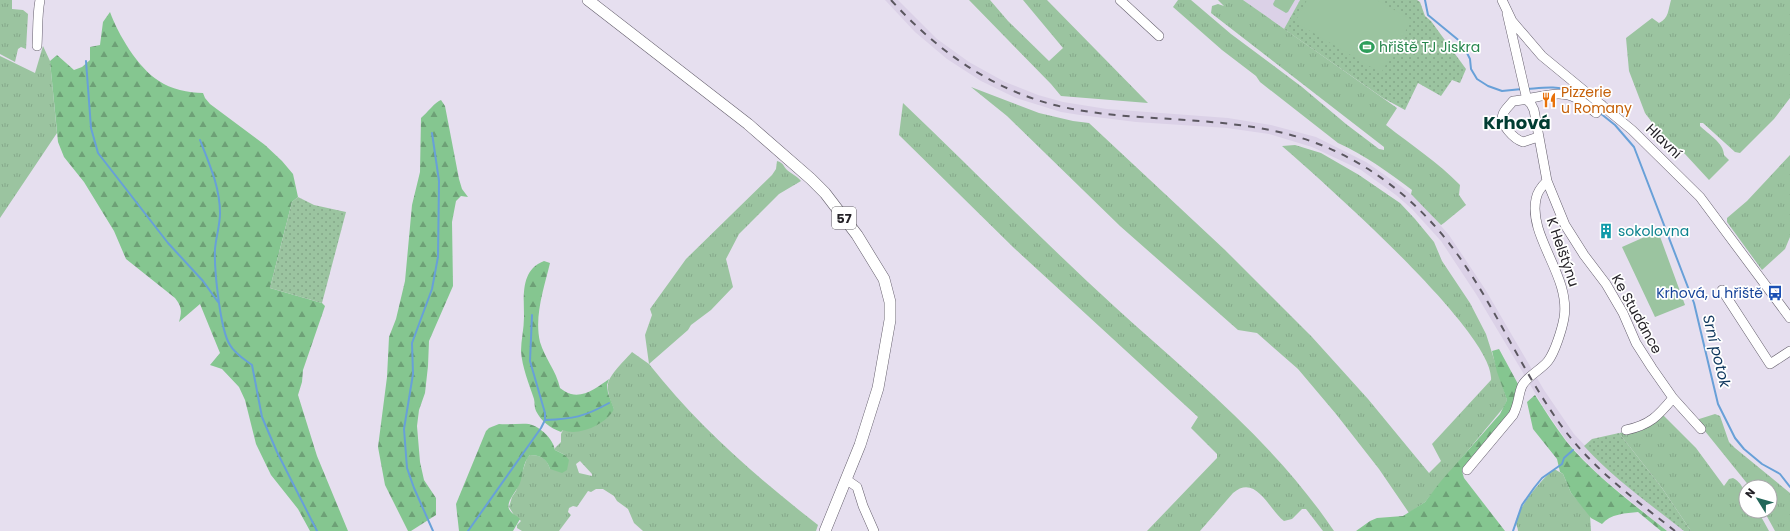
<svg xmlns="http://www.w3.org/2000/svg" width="1790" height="531" font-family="Poppins,sans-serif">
<defs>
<pattern id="grass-tufts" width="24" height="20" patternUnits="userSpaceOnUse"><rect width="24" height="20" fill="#9bc4a0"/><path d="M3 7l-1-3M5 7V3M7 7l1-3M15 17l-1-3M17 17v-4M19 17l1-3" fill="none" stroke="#85a88a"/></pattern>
<pattern id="forest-firs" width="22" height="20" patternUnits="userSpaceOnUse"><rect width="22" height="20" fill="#85c690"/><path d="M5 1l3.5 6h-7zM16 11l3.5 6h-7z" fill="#6da076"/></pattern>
<pattern id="park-dots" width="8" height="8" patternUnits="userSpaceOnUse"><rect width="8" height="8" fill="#9bc4a0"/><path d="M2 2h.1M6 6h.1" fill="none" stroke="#85a88a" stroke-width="1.8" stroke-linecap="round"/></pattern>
</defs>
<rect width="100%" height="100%" fill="#e6dfef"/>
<path fill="#dbd1e7" d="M885,0h13l39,39 32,23 36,20 33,13 25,7 44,7 121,9 43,7 45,12 50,25 36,25 17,14 30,34 36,54 59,101 30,44 34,36 76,61h-17l-66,-54 -19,-19 -16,-18 -22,-32 -68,-114 -35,-53 -29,-32 -16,-14 -35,-25 -49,-23 -43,-13 -42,-6 -91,-6 -56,-7 -19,-3 -45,-14 -35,-17 -34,-22 -32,-27z
M1243,0h57l-16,29z"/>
<path fill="url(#grass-tufts)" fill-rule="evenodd" d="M0,0h12v9l11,1 5,4 -2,35 -5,-2 -3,2 -3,13 -15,-8z
M969,0h21l18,21 41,40 14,-13 -40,-48h24l101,103 -87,-7 -10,-12z
M1178,0h13l40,34 71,53 44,37 33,25 5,1v-3l-173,-134 1,-7 6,-2 6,2 -6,-6h25l154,108 -11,17c25,20 52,37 74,60l-1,10 7,10 -22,18 -3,2 -2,-2 -28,-29 1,-4c-24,-18 -47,-35 -74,-47l-78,-61 -4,-6 -34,-26 -49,-43z
M1671,0h119v98l-16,21 -34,34 -5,-1 -32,-29h-3v3c8,8 24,17 24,29l5,5 -20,20 -24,-26 -25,-21 -15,-20 -16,-42 -3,-33 26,-20 7,5c10,-5 9,-13 12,-23z
M43,46l7,15 7,72 -57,85v-162l35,17z
M971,87l68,26 34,8 16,2 136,127 87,87 56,62 61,74 12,-12 -9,-17 59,-64c5,-46 -170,-200 -209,-234l13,-1 26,8 38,22 41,28 15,16 19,23 8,19 28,42 16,31 21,66 -3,7 -79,95 -16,11 -30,-44 -43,-55 -38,-45 -41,-36 -19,-3 -118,-104 -113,-110z
M903,103c71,68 140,138 212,204 77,70 160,136 219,224h-11l-17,-22h-4l-10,10 -8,2c-15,-11 -28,-48 -51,-28l-33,38h-53l70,-73v-4l-26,-26 7,-11 -184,-169 -115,-113z
M1790,155v82l-5,12 -23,21 -35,-48v-4l20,-17z
M777,161c7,2 6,5 10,9 5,4 10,6 14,11l-22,13 -40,40 -13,25 7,28 -22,23 -20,15 -3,5 -39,34c49,62 107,113 169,161l-2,6h-173l-9,-8 -6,-14 -11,-8 -3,-5 -11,-7h-7l-5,3 -3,-1 -11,16 -4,-1 -4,2 -1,4 3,3 -12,16h-37l-5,-3v-3l4,-4 -7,-6 -5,-8 3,-10 4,-6 11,-33 3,-3c11,0 17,4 20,14l15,-14 -10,-5v-2l6,-6v-8l2,-4 51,-21c-3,-7 -7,-17 -6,-25 1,-9 18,-25 24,-32l17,12 -4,-29 7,-20 -2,-6 36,-50 86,-84 4,-6zM580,461l12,13v2l-13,-3 -3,-9z
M1662,414l34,34 28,38 5,-7 4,-1c13,7 13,20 13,33h12l11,20h-78l-29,-43 -43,-55 20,-3z
M1715,414l5,2 9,26 6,6 55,45v38h-15l-11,-20h6v-24h-20l-54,-67z
M1553,470h3l7,4 8,19 19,22 1,16h-73c0,-3 -2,-6 -2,-9 2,-15 26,-43 37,-52z"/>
<path fill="url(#forest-firs)" d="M110,12c8,22 28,56 49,69 11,8 30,12 44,12l2,5 5,6 55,41 17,16 11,13 5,23 -6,5 -22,86 52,15 3,3 -22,64 -1,12 -4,13 19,61 31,75h-38l-12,-22 -27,-34 -15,-31 -11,-44 -6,-13 -17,-18 -12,-4 10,-12 -20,-49 -21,18c3,-11 3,-15 -4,-24l-49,-39 -12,-28 -30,-49 -20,-25 -6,-15 -8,-81 7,-6 17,15 8,-3 8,-7v-13l10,-2 3,-23z
M441,100l4,6 14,73 3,10 6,8 -7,-1 -5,5 -4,21 1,64 -24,55 -1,25 -3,27 -6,17 -2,16 3,36 4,18 12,18v17l-25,16h-3l-23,-46 -7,-38 9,-70 2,-40 7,-18 9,-38 7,-76 8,-33 1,-54c5,-4 15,-17 20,-18z
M544,261l6,2c-6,25 -16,53 -10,79 5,17 16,28 20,46 3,2 7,5 11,6 13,4 28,-8 38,-15l-2,6 1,8 6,16c-7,15 -36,28 -51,21l-2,2c-11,-4 -20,-11 -25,-21 -2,-4 -1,-8 -2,-12 -5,-15 -12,-32 -13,-48 0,-11 3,-22 3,-34 0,-20 -4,-47 20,-56z
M1499,349l19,35 -6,25 -8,14 -42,48 2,7 41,53h-149l14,-10 7,-3 26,-2 22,-14 16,-21 59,-67 7,-14 -10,-28 -5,-21z
M1535,395c10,16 20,31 31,46 29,35 66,62 101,90h-6l-23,-19c-12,1 -28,2 -36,12l-11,-6 -20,-25 -8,-19 -3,-2 -3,-13 -24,-30 -6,-27z
M499,424c10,1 21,-1 30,0 12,3 24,15 26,26l10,5 4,5 -2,10 -5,3 -12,-4c-3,-10 -10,-14 -20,-14 -7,7 -7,19 -10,28 -3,8 -14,18 -11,26 3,6 8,6 11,10l-7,12h-54l-3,-27 30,-73 3,-3z"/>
<path fill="url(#park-dots)" d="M1300,0h117l3,2 5,14 6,5 35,48 -6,14 -8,-3 -11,16 -23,-13 -13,27 -22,-12 -99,-69z
M298,197l16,8 32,7 -24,91 -52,-15 22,-86z
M1619,433l43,55 29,43h-7c-34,-27 -71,-53 -100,-85l8,-7z"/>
<path fill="#9bc4a0" d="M1275,0h20l-7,12 -2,1 -12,-7 -1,-2z
M1307,0h70l35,20 -31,53 -86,-51z
M1658,231l27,74 -30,12 -33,-70z"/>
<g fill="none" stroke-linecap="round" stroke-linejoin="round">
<path stroke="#68a0d8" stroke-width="2" d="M1425,0l3,15 34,28 8,16 1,10 6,10 11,7 14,5 20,-2
M86,61l5,67 7,25 70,90 35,38 15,21
M1528,89c13,-1 31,-4 43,3
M1600,113l15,12 19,22 60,156 24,101 17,34 9,11 18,15 18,10 10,13
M432,133l7,48 -1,76 -6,32 -20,54 1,31 -9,55 3,39 7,20 19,43
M200,140c9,23 20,47 20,73 0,12 -4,24 -5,36 -1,19 5,81 15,96 5,9 14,14 22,20l10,52 15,35 40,79
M545,420c28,-1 39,-3 64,-17
M468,531l73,-103 4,-8v-7l-15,-52 2,-46
M1513,531l9,-26 12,-17 8,-10 20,-14 2,-6 9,-8"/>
<g stroke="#645e6c" stroke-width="10">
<path id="minor" d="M1120,0l39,36
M1502,0l10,21 30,35 90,74 68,67 90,121
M1507,13l20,87 4,4 3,6 13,71 18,44 19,30 22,29 17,29 13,30 16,25 21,30 28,31
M37,46c1,-15 0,-31 3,-46
M1538,137l-15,5c-9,-3 -24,-18 -20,-28 2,-5 7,-9 10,-13 19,-1 44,-13 63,-3 7,3 14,10 20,15l6,-8
M1722,290l48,74 20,-13
M1626,430c24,-5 32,-14 47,-32
M1467,470l46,-55c6,-11 5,-20 9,-29 5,-10 19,-16 26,-25 7,-9 14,-32 16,-43 7,-42 -36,-81 -28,-119 1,-7 6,-13 11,-18
M847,480l10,7 6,19 11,25"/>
</g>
<g stroke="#645e6c" stroke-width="12">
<path id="major" d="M588,0l160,124 63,55 14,14 32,42 27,44 6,23v18l-12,68 -18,57 -35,86"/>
</g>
<use href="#minor" stroke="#fff" stroke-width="9"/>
<use href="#major" stroke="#fff" stroke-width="11"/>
<path stroke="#5b5760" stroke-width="2" stroke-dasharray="7 7" stroke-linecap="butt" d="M891,0c47,52 104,92 172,107 36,8 74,10 110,12 56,4 111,8 162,32 43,20 80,50 110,87 45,56 72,125 113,183 31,45 75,77 117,110"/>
</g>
<defs>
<g id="stadium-bare" transform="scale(1.2)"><path d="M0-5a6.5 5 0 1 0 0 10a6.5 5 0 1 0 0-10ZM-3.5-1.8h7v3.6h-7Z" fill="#2e9e5b" stroke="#fff" stroke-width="2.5" paint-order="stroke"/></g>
<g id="restaurant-bare" transform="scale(1.2)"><path d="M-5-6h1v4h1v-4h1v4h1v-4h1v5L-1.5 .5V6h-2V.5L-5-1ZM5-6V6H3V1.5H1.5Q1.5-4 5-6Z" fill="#e8710a" stroke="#fff" stroke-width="2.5" paint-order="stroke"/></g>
<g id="building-bare" transform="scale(1.2)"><path d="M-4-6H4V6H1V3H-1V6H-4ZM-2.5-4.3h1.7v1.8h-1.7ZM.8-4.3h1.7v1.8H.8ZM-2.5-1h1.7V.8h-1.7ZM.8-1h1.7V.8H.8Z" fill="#0f9aa8" stroke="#fff" stroke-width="2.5" paint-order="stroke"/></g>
<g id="bus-bare" transform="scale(1.2)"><path d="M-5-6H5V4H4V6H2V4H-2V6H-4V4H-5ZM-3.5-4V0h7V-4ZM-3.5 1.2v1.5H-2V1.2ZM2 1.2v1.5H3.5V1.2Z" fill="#1a4fb4" stroke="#fff" stroke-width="2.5" paint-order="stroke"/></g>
</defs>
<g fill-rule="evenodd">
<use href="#stadium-bare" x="1367" y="47"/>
<use href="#restaurant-bare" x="1549" y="100"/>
<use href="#building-bare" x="1606" y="231"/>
<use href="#bus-bare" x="1775" y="293"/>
</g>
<g text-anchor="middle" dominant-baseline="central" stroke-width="3.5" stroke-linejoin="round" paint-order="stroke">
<rect fill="#fff" stroke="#666468" stroke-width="1" x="832" y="207" width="24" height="22" rx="3"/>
<g font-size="13" font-weight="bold" fill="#242127">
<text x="844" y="218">57</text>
</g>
<g font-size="14" fill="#27864d" stroke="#fff" text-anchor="start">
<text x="1379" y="47">hřiště TJ Jiskra</text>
</g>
<g font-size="14" fill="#c56008" stroke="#fff" text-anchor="start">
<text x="1561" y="92">Pizzerie<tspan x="1561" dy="16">u Romany</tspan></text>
</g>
<g font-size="14" fill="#242127" stroke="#fff">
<text transform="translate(1664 141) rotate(44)">Hlavní</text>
<text transform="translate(1563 252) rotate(71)">K Helštýnu</text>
<text transform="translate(1637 314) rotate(61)">Ke Studánce</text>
</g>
<g font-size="14" fill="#0d838f" stroke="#fff" text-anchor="start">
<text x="1618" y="231">sokolovna</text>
</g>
<g font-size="14" fill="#164399" stroke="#fff" text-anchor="end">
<text x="1763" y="293">Krhová, u hřiště</text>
</g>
<g font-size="15" font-style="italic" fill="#11395f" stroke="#fff">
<text transform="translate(1717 351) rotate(76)">Srní potok</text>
</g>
<g font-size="18" font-weight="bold" fill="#003c32" stroke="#fff">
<text x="1517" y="122">Krhová</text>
</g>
</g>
<g transform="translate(1758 499) rotate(307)"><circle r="19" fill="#ffffff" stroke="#a7a6a9"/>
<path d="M0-3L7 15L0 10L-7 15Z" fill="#236759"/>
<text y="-6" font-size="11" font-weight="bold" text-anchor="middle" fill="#242127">N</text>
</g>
</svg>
